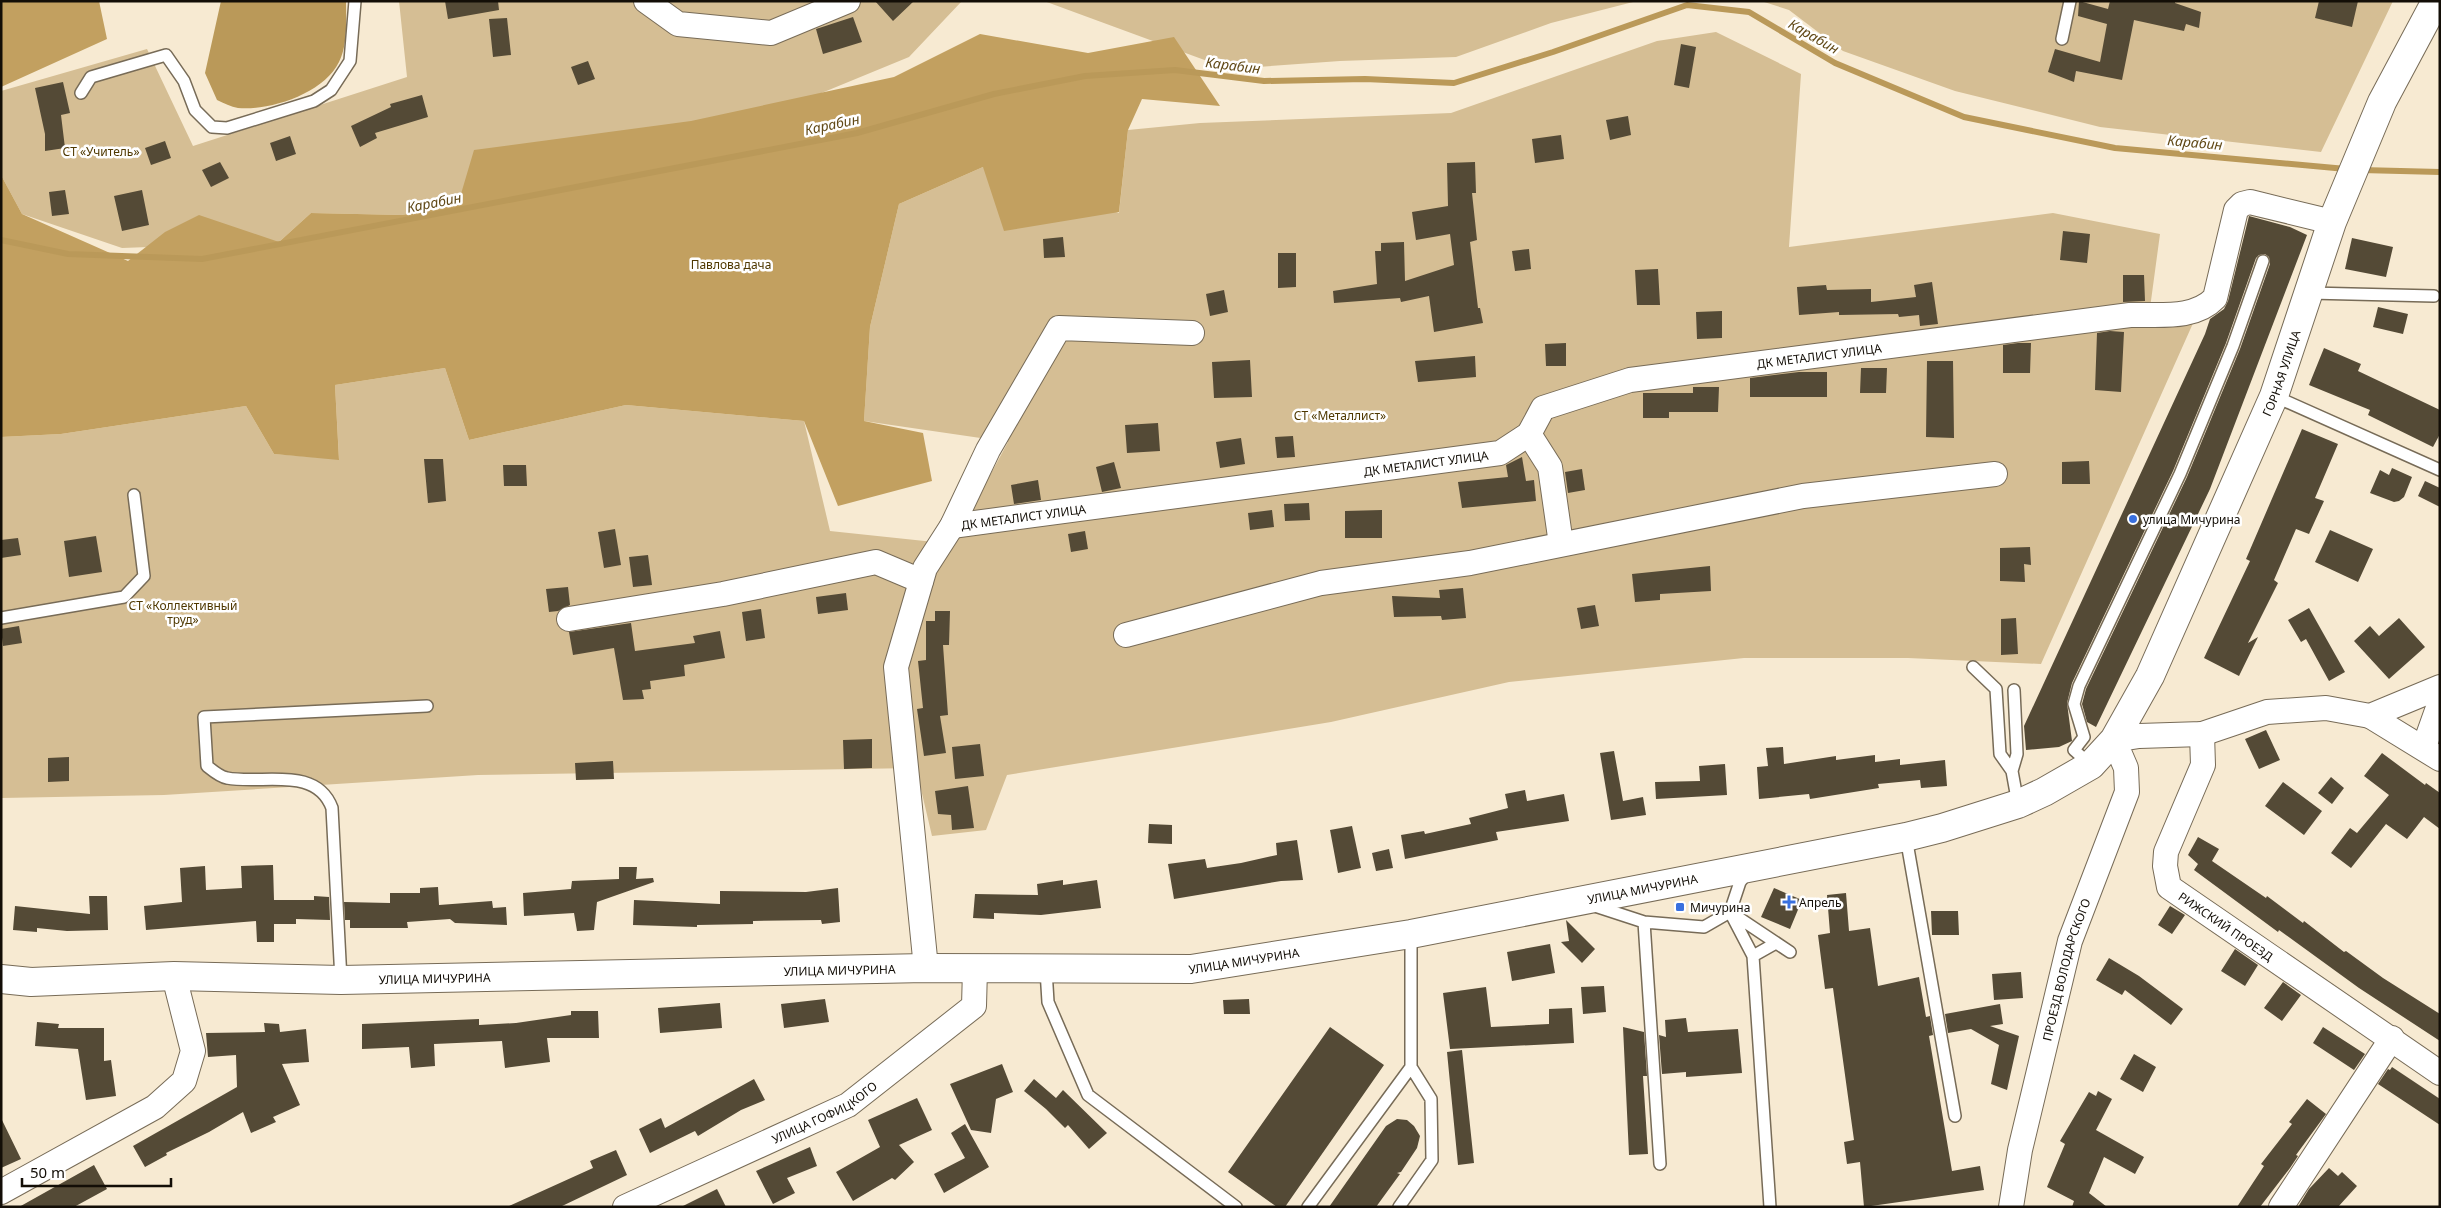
<svg xmlns="http://www.w3.org/2000/svg" width="2441" height="1208" font-family="'Noto Sans',sans-serif">
<rect width="100%" height="100%" fill="#f7ead2"/>
<path fill="#d5be94" d="M399,1h563l-53,56 -163,67 -288,80 -56,11 -91,-2 -32,29 -157,6 -100,-34 -21,-39v-84l146,-42 46,97 214,-69z
M1044,1h593l-86,22 -95,34 -116,4 -111,8z
M1761,1h632l-72,151 -221,-25 -145,-36 -112,-40 -54,-41z
M1716,32l85,42 -12,173 264,-34 107,21 -12,89 46,-2 -153,343 -133,-6h-164l-235,24 -178,40 -324,53 -21,55 -54,6 -16,-68 -438,7 -314,20 -163,3v-361l60,-3 185,-28 28,48 65,5 -4,-74 110,-17 24,72 157,-35 178,16 26,110 123,13 55,-102 -144,-21 6,-94 29,-123 84,-37 136,46 9,-83 72,-7 251,-10 206,-72z"/>
<path fill="#c2a060" d="M1,1h98l8,38 -106,48z
M980,34l108,19 86,-16 46,69 -78,-7 -14,31 -9,82 -115,19 -21,-64 -84,37 -29,123 -6,94 59,12 9,48 -94,25 -34,-85 -178,-16 -157,35 -24,-72 -110,17 4,75 -65,-6 -28,-48 -185,28 -60,3v-262l21,39 106,47 37,-29 34,-17 80,27 32,-29 91,2 56,-11 16,-54 217,-29 203,-44z"/>
<path fill="#ba9959" d="M221,1h125c0,20 2,43 -7,61 -15,31 -68,49 -101,46 -7,-1 -14,-5 -21,-8l-12,-27z"/>
<g fill="none" stroke-linecap="round" stroke-linejoin="round">
<path stroke="#ba9959" stroke-width="6" d="M2361,170l79,2
M1,240l67,14 134,5 655,-126 137,-39 91,-18 90,-6 89,11 101,-2 89,4 99,-31 134,-47 62,7 86,51 129,54 151,31 231,21"/>
</g>
<path fill="#544a36" d="M445,1h53l1,9 -51,9z
M875,1h39l-21,20z
M2079,1l29,8 2,-8h65v2l26,9 -2,16 -13,-4 -2,7 -50,-11 -12,60 -46,-9 -2,11 -26,-10 7,-23 45,13 7,-38 -29,-8z
M2319,1h39l-6,26 -37,-9z
M853,17l9,25 -39,12 -7,-25z
M507,18l4,37 -18,2 -4,-38z
M1681,44l15,3 -7,41 -15,-3z
M588,61l7,18 -17,6 -7,-18z
M63,82l7,31 -9,2 4,33 -20,3v-17l-10,-46z
M422,95l6,22 -53,16 2,5 -17,9 -9,-21 40,-19 -1,-3z
M1628,116l3,19 -21,5 -4,-20z
M1561,135l3,24 -29,4 -3,-24z
M290,136l6,18 -20,7 -6,-18z
M165,141l6,17 -20,7 -6,-17z
M220,162l9,16 -18,9 -9,-17z
M1475,162l1,31h-4l5,47 -7,2 8,66h2l3,15 -49,9 -5,-36 -28,6 -1,-4 -66,5 -1,-12 44,-7 -2,-33h6v-8l23,-1 1,39 49,-16 -4,-31 -34,6 -4,-28 36,-6 -1,-43z
M65,190l4,24 -17,2 -3,-24z
M142,190l7,35 -27,6 -8,-35z
M2249,216l41,11 17,8 -97,254 -114,238 -9,-5 -5,-18 4,-15 101,-212 53,-128 30,-85 -1,-7 -4,-3 -6,1 -3,3 -30,85 -53,128 -101,212 -5,20 5,38 -13,6 -33,3 -2,-24 181,-392 5,-15 14,-10 4,-8z
M2063,231l27,3 -3,29 -27,-3z
M1063,237l2,20 -21,1 -1,-19z
M2352,238l41,9 -7,30 -41,-8z
M1529,249l2,20 -16,2 -3,-20z
M1278,253h18v34l-18,1z
M1658,269l2,36h-23l-2,-35z
M2123,275h21l1,26 -22,1z
M1932,282l6,42 -18,2 -1,-11 -20,2 -1,-3 -59,1v-3l-40,3 -2,-28 29,-2 1,5 44,-1v13l45,-5 -2,-12z
M1224,290l4,22 -18,4 -4,-22z
M2378,307l30,7 -5,20 -30,-7z
M1722,311v27l-25,1 -1,-27z
M2110,331l14,1 -3,60 -26,-2 2,-57z
M1566,343v23h-20l-1,-22z
M2018,343h13l-1,30h-27v-28z
M2324,348l37,16 -3,7 82,39v24l-7,13 -65,-32 2,-5 -61,-25z
M1475,356l1,21 -58,5 -3,-21z
M1250,360l2,37 -38,1 -2,-36z
M1927,361h26l1,77 -28,-1z
M1861,368h26l-1,25h-26z
M1799,372h28v25h-77v-19z
M1693,387h26l-1,25h-49v6h-26v-25h50z
M1158,423l2,28 -33,2 -2,-28z
M2302,429l36,15 -23,54 9,3 -15,33 -13,-5 -22,51 4,3 -30,60 10,-6 -19,39 -35,-18 46,-97 -4,-2z
M1293,436l2,21 -18,1 -2,-21z
M1241,438l4,26 -25,4 -4,-26z
M1522,457l4,24 8,-1 2,21 -74,7 -4,-26 50,-5 -2,-12z
M424,459h19l3,42 -18,2z
M2089,461l1,23h-28v-22z
M1114,462l7,26 -19,4 -6,-25z
M503,465h23l1,21h-23z
M2392,468l20,9 -8,20 -5,4 -5,1 -24,-9 10,-23 9,5z
M1582,469l3,21 -17,3 -3,-21z
M1038,480l3,20 -27,4 -3,-19z
M2425,481l15,7v19l-22,-11z
M1309,503l1,17 -25,1 -1,-17z
M1272,510l2,17 -24,3 -2,-17z
M1382,510v28h-37v-27z
M615,529l6,36 -17,3 -6,-36z
M2330,530l43,19 -15,33 -43,-20z
M1085,531l3,18 -17,3 -3,-18z
M96,536l6,36 -33,5 -5,-36z
M18,538l3,17 -20,3v-18z
M2030,547l1,18 -7,-1 1,18 -25,-1v-33z
M648,555l4,30 -19,2 -4,-30z
M1710,566l1,25 -51,3v6l-25,2 -3,-28z
M568,587l2,18 -12,6 -9,1 -3,-23z
M1463,588l3,30 -24,2 -1,-4 -47,1 -2,-21 48,2 -1,-8z
M846,593l2,17 -30,4 -2,-17z
M1595,605l4,21 -18,3 -4,-21z
M2309,608l36,64 -16,9 -23,-42 -5,3 -13,-22z
M761,609l4,29 -19,3 -4,-29z
M935,611h15l-1,34h-6l5,70 -8,1 6,37 -22,3 -7,-47 6,-1 -5,-47 8,-1v-39h9z
M2016,618l2,36 -17,1v-36z
M2399,618l26,29 -36,32 -35,-38 16,-15 9,10z
M631,623l4,28 60,-8 -2,-7 27,-5 5,27 -41,7 1,11 -35,5 1,8 -9,1 2,9 -21,1 -9,-52 -41,7 -4,-23z
M19,626l3,17 -19,3 -2,-17z
M2266,730l14,30 -21,9 -14,-30z
M872,739v29l-28,1 -1,-29z
M980,744l4,32 -29,3 -3,-32z
M1783,747l1,17 52,-8v4l39,-5v7l25,-3v6l45,-5 2,26 -26,2 -1,-8 -42,4 1,4 -69,11 -1,-5 -50,5 -2,-32 11,-1 -2,-18z
M1614,751l9,50 20,-4 3,18 -35,5 -11,-67z
M2382,753l43,32 1,-2 14,10v36l-16,-12 -17,22 -21,-15 -35,44 -20,-15 19,-25 7,5 32,-38 -25,-19z
M69,757v24l-21,1v-24z
M613,761l1,18 -38,1 -1,-17z
M1725,764l2,31 -71,4 -1,-17 45,-1 -1,-15z
M2331,777l13,11 -12,16 -14,-11z
M2283,782l39,29 -18,24 -39,-29z
M968,786l6,42 -22,2 -1,-15 -13,-1 -3,-23z
M1525,790l2,11 37,-7 5,27 -73,11 2,8 -93,19 -4,-24 23,-4 1,3 46,-10 -2,-6 39,-10 -3,-14z
M1149,824l23,1v19l-24,-1z
M1352,826l9,42 -23,5 -8,-43z
M2198,837l21,12 -7,12 54,37 1,-2 36,27 1,-2 40,31 2,-1 37,27 57,36v27l-81,-53 -80,-58 -1,2 -84,-62 4,-6 -10,-9z
M1297,840l6,40 -22,1 -107,18 -6,-35 37,-5 2,9 34,-5 36,-8 -1,-12z
M1389,849l4,19 -17,3 -4,-18z
M273,865l1,35h40v-4l15,1 1,23 -34,-1v5h-22v18h-17l-1,-21 -110,9 -2,-24 38,-4 -2,-34 25,-2 1,24 36,-2 -1,-22z
M619,867h18l-1,12 17,-1 1,4 -57,20 -3,28 -17,1 -3,-18 -50,3 -1,-23 48,-4 1,-8 47,-2z
M1063,880v5l34,-5 4,28 -60,7 -47,-2v6l-21,-1 2,-24 63,1 -1,-11z
M438,887l1,18 53,-4 1,7 13,-1 1,18 -52,-2 -5,-4 -43,3 1,6h-58v-8h-5l-1,-18 46,1v-10h30v-5z
M838,888l2,34 -18,2 -1,-4 -68,1v3l-56,1v2l-64,-2 1,-25 86,4v-13l86,1z
M1774,888l28,12 -12,29 -29,-12z
M1846,893l3,38 21,-3 8,58 41,-9 7,40 4,-1 3,19 -4,1 23,135 28,-5 4,24 -120,17 -4,-45 -13,2 -3,-22 10,-2 -21,-152 -8,1 -7,-54 12,-2 -3,-38z
M89,896h18l1,34 -41,1 -30,-3v4l-24,-2 2,-24 75,8z
M2170,906l15,9 -13,19 -14,-9z
M1931,911h27l1,24h-27z
M1566,920l29,29 -13,14 -21,-21 8,-1z
M1550,944l5,29 -43,8 -5,-29z
M2235,949l23,16 -13,21 -24,-15z
M2109,958l30,18 44,33 -12,16 -46,-35 -3,5 -26,-15z
M2021,972l2,26 -29,2 -2,-26z
M2283,982l18,13 -19,26 -18,-13z
M1604,986l2,26 -23,2 -2,-27z
M1486,987l5,40 58,-3v-15l23,-1 2,35 -124,6 -7,-56z
M825,999l4,23 -45,6 -3,-24z
M1249,999l1,15h-26l-1,-14z
M720,1003l2,25 -62,5 -2,-25z
M2000,1004l3,20 -13,2 29,10 -12,54 -16,-6 8,-39 -28,-16 -23,4 -3,-19z
M571,1011h27l1,27h-52l3,24 -45,6 -3,-27 -68,3 1,22 -24,2 -2,-21 -47,2v-25l117,-5v6l37,-2 55,-8z
M1686,1018l2,14 50,-3 4,44 -56,4v-5l-24,2 -3,-39 7,2 -1,-17z
M37,1022l22,2 -1,4h46v33l7,-1 5,36 -30,4 -8,-51 -43,-3z
M264,1023l15,1 1,8 26,-3 3,33 -27,2 18,41 -27,12 3,5 -25,11 -8,-21 -34,20 -43,21 1,2 -22,12 -12,-21 104,-59 -1,-32 -28,2 -2,-24 59,-1z
M1330,1027l54,38 -99,142h-8l-49,-35z
M1623,1027l21,5 3,44h-4l5,78 -19,1z
M2323,1027l42,27 -11,16 -41,-27z
M1462,1050l12,113 -16,2 -11,-113z
M2134,1054l22,13 -13,25 -23,-13z
M1002,1064l11,28 -17,7 -5,34 -20,-3 -21,-46z
M2392,1067l48,32v26l-62,-41 10,-15 2,1z
M754,1079l11,21 -24,10 -43,26 -3,-5 -45,22 -11,-24 22,-11 4,10z
M1034,1079l22,19 7,-8 44,43 -18,16 -21,-24 -3,3 -19,-19 -22,-18z
M2098,1091l14,8 -16,31 48,27 -9,17 -31,-17 -15,36 18,14h-35l2,-6 -27,-14 18,-43 -5,-3 29,-49 7,4z
M917,1098l15,32 -33,15 15,17 -19,18 -3,-2 -39,23 -17,-29 44,-25 -12,-27z
M2307,1099l19,15 -30,41 2,1 -8,12 -30,39h-23l27,-41 -3,-2 31,-40 -3,-2z
M1,1118l20,41 -20,9z
M1397,1119l10,1 7,6 6,10 -3,12 -16,24 -4,1 3,1 -24,33h-47l57,-81z
M965,1124l24,43 -45,26 -10,-19 31,-16 -14,-25z
M810,1147l7,19 -30,12 8,15 -22,11 -17,-33z
M616,1150l11,25 -67,32h-53l86,-39 -3,-7z
M94,1165l13,24 -33,18h-55z
M2329,1168l9,8 4,-4 15,14 -19,21h-40l11,-18z
M717,1189l9,18h-45z"/>
<g fill="none" stroke-linecap="round" stroke-linejoin="round">
<g stroke="#776b57" stroke-width="14">
<path id="lane" d="M2062,39l8,-38
M81,93l10,-16 75,-22 18,26 11,29 17,17 15,1 87,-27 17,-11 19,-29 5,-60
M2310,293l124,3
M2274,396l166,74
M1,618l123,-21 20,-21 -10,-81
M1973,667l23,22 4,65 12,17
M2014,690l3,64 -5,17 6,33
M2091,765l-17,-15 10,-13 -10,-33 5,-18 101,-212 53,-128 30,-85
M1906,837l49,279
M1592,905l52,17 60,5 26,-15 10,-30 7,-9
M1644,922l16,242
M1753,956l23,-13
M1046,970l2,32 40,93 148,112
M341,980l-9,-172c-16,-43 -70,-23 -105,-30 -7,-1 -15,-8 -20,-12l-3,-49 223,-11
M1308,1207l103,-140v-133
M1399,1207l33,-47 -1,-61 -20,-32
M1770,1207l-17,-251 -23,-44 60,40"/>
</g>
<g stroke="#776b57" stroke-width="26">
<g id="street">
<path d="M646,1l32,23 93,9 77,-32"/>
<path d="M1529,434l21,33 11,77"/>
<path id="s1" d="M952,526l548,-73 29,-19 14,-26 87,-28 500,-65c29,-1 64,5 85,-17l21,-88 6,-6 8,-2 82,20"/>
<path d="M569,619l154,-25 153,-32 45,19"/>
<path d="M1126,635l195,-52 149,-20 333,-67 192,-22"/>
<path d="M2370,716l70,43"/>
<path id="s2" d="M2202,734l1,31 -37,87 -1,14 4,21 271,186"/>
<path d="M2424,747l16,-45"/>
<path d="M926,968l-30,-301 29,-99 27,-42 36,-76 71,-122 133,5"/>
<path d="M1,1192l154,-85 29,-26 9,-30 -19,-75"/>
<path id="s3" d="M625,1207l223,-102 126,-99 1,-37"/>
<path id="s4" d="M2011,1207l9,-57 50,-209 57,-149 -1,-24 -12,-28 25,-4 63,-2 65,-22 59,-4 44,8 70,-29"/>
<path d="M2281,1207l111,-169"/>
</g>
</g>
<g stroke="#776b57" stroke-width="30">
<g id="secondary">
<path id="s5" d="M1,979l30,3 143,-6 167,4 585,-12 265,1 220,-35 495,-97 36,-9 76,-24 26,-12 47,-27 23,-25 36,-64 124,-280 58,-174 50,-120 54,-101"/>
</g>
</g>
<use href="#lane" stroke="#fff" stroke-width="11"/>
<use href="#street" stroke="#fff" stroke-width="24"/>
<use href="#secondary" stroke="#fff" stroke-width="28"/>
</g>
<g fill="#3970df" stroke="#fff" stroke-width="2">
<circle cx="2133" cy="519" r="5"/>
<path d="M1786.5 894.5h5v5h5v5h-5v5h-5v-5h-5v-5h5z"/>
<rect x="1675" y="902" width="10" height="10" rx="2.5"/>
</g>
<g text-anchor="middle" dominant-baseline="central" stroke-width="5" stroke-linejoin="round" paint-order="stroke">
<g font-size="12" fill="#4f3800" stroke="#fff">
<text x="101" y="151">СТ «Учитель»</text>
<text x="731" y="264">Павлова дача</text>
<text x="1340" y="415">СТ «Металлист»</text>
<text x="183" y="605">СТ «Коллективный<tspan x="183" dy="14">труд»</tspan></text>
</g>
<g font-size="12" fill="#130e07" stroke="#fff">
<text stroke="none"><textPath href="#s1" startOffset="899">ДК МЕТАЛИСТ УЛИЦА</textPath></text>
<text stroke="none"><textPath href="#s5" startOffset="2555">ГОРНАЯ УЛИЦА</textPath></text>
<text stroke="none"><textPath href="#s1" startOffset="478">ДК МЕТАЛИСТ УЛИЦА</textPath></text>
<text stroke="none"><textPath href="#s1" startOffset="72">ДК МЕТАЛИСТ УЛИЦА</textPath></text>
<text stroke="none"><textPath href="#s5" startOffset="1649">УЛИЦА МИЧУРИНА</textPath></text>
<text stroke="none"><textPath href="#s2" startOffset="230">РИЖСКИЙ ПРОЕЗД</textPath></text>
<text stroke="none"><textPath href="#s5" startOffset="1244">УЛИЦА МИЧУРИНА</textPath></text>
<text stroke="none"><textPath href="#s5" startOffset="839">УЛИЦА МИЧУРИНА</textPath></text>
<text stroke="none"><textPath href="#s4" startOffset="244">ПРОЕЗД ВОЛОДАРСКОГО</textPath></text>
<text stroke="none"><textPath href="#s5" startOffset="434">УЛИЦА МИЧУРИНА</textPath></text>
<text stroke="none"><textPath href="#s3" startOffset="221">УЛИЦА ГОФИЦКОГО</textPath></text>
</g>
<g font-size="12" fill="#130e07" stroke="#fff" text-anchor="start">
<text x="2143" y="519">улица Мичурина</text>
<text x="1799" y="902">Апрель</text>
<text x="1690" y="907">Мичурина</text>
</g>
<g font-size="14" font-style="italic" fill="#614917" stroke="#fff">
<text transform="translate(1814 36) rotate(30)">Карабин</text>
<text transform="translate(1233 65) rotate(7)">Карабин</text>
<text transform="translate(832 124) rotate(-12)">Карабин</text>
<text transform="translate(2195 142) rotate(5)">Карабин</text>
<text transform="translate(434 202) rotate(-11)">Карабин</text>
</g>
</g>
<rect width="2441" height="1208" fill="none" stroke="#130e07" stroke-width="5"/>
<path d="M22 1178v8h149v-8" fill="none" stroke="#130e07" stroke-width="2.5"/>
<text x="30" y="1178" font-size="15" fill="#130e07" stroke="#ffffff" stroke-width="4" paint-order="stroke">50 m</text>
</svg>
